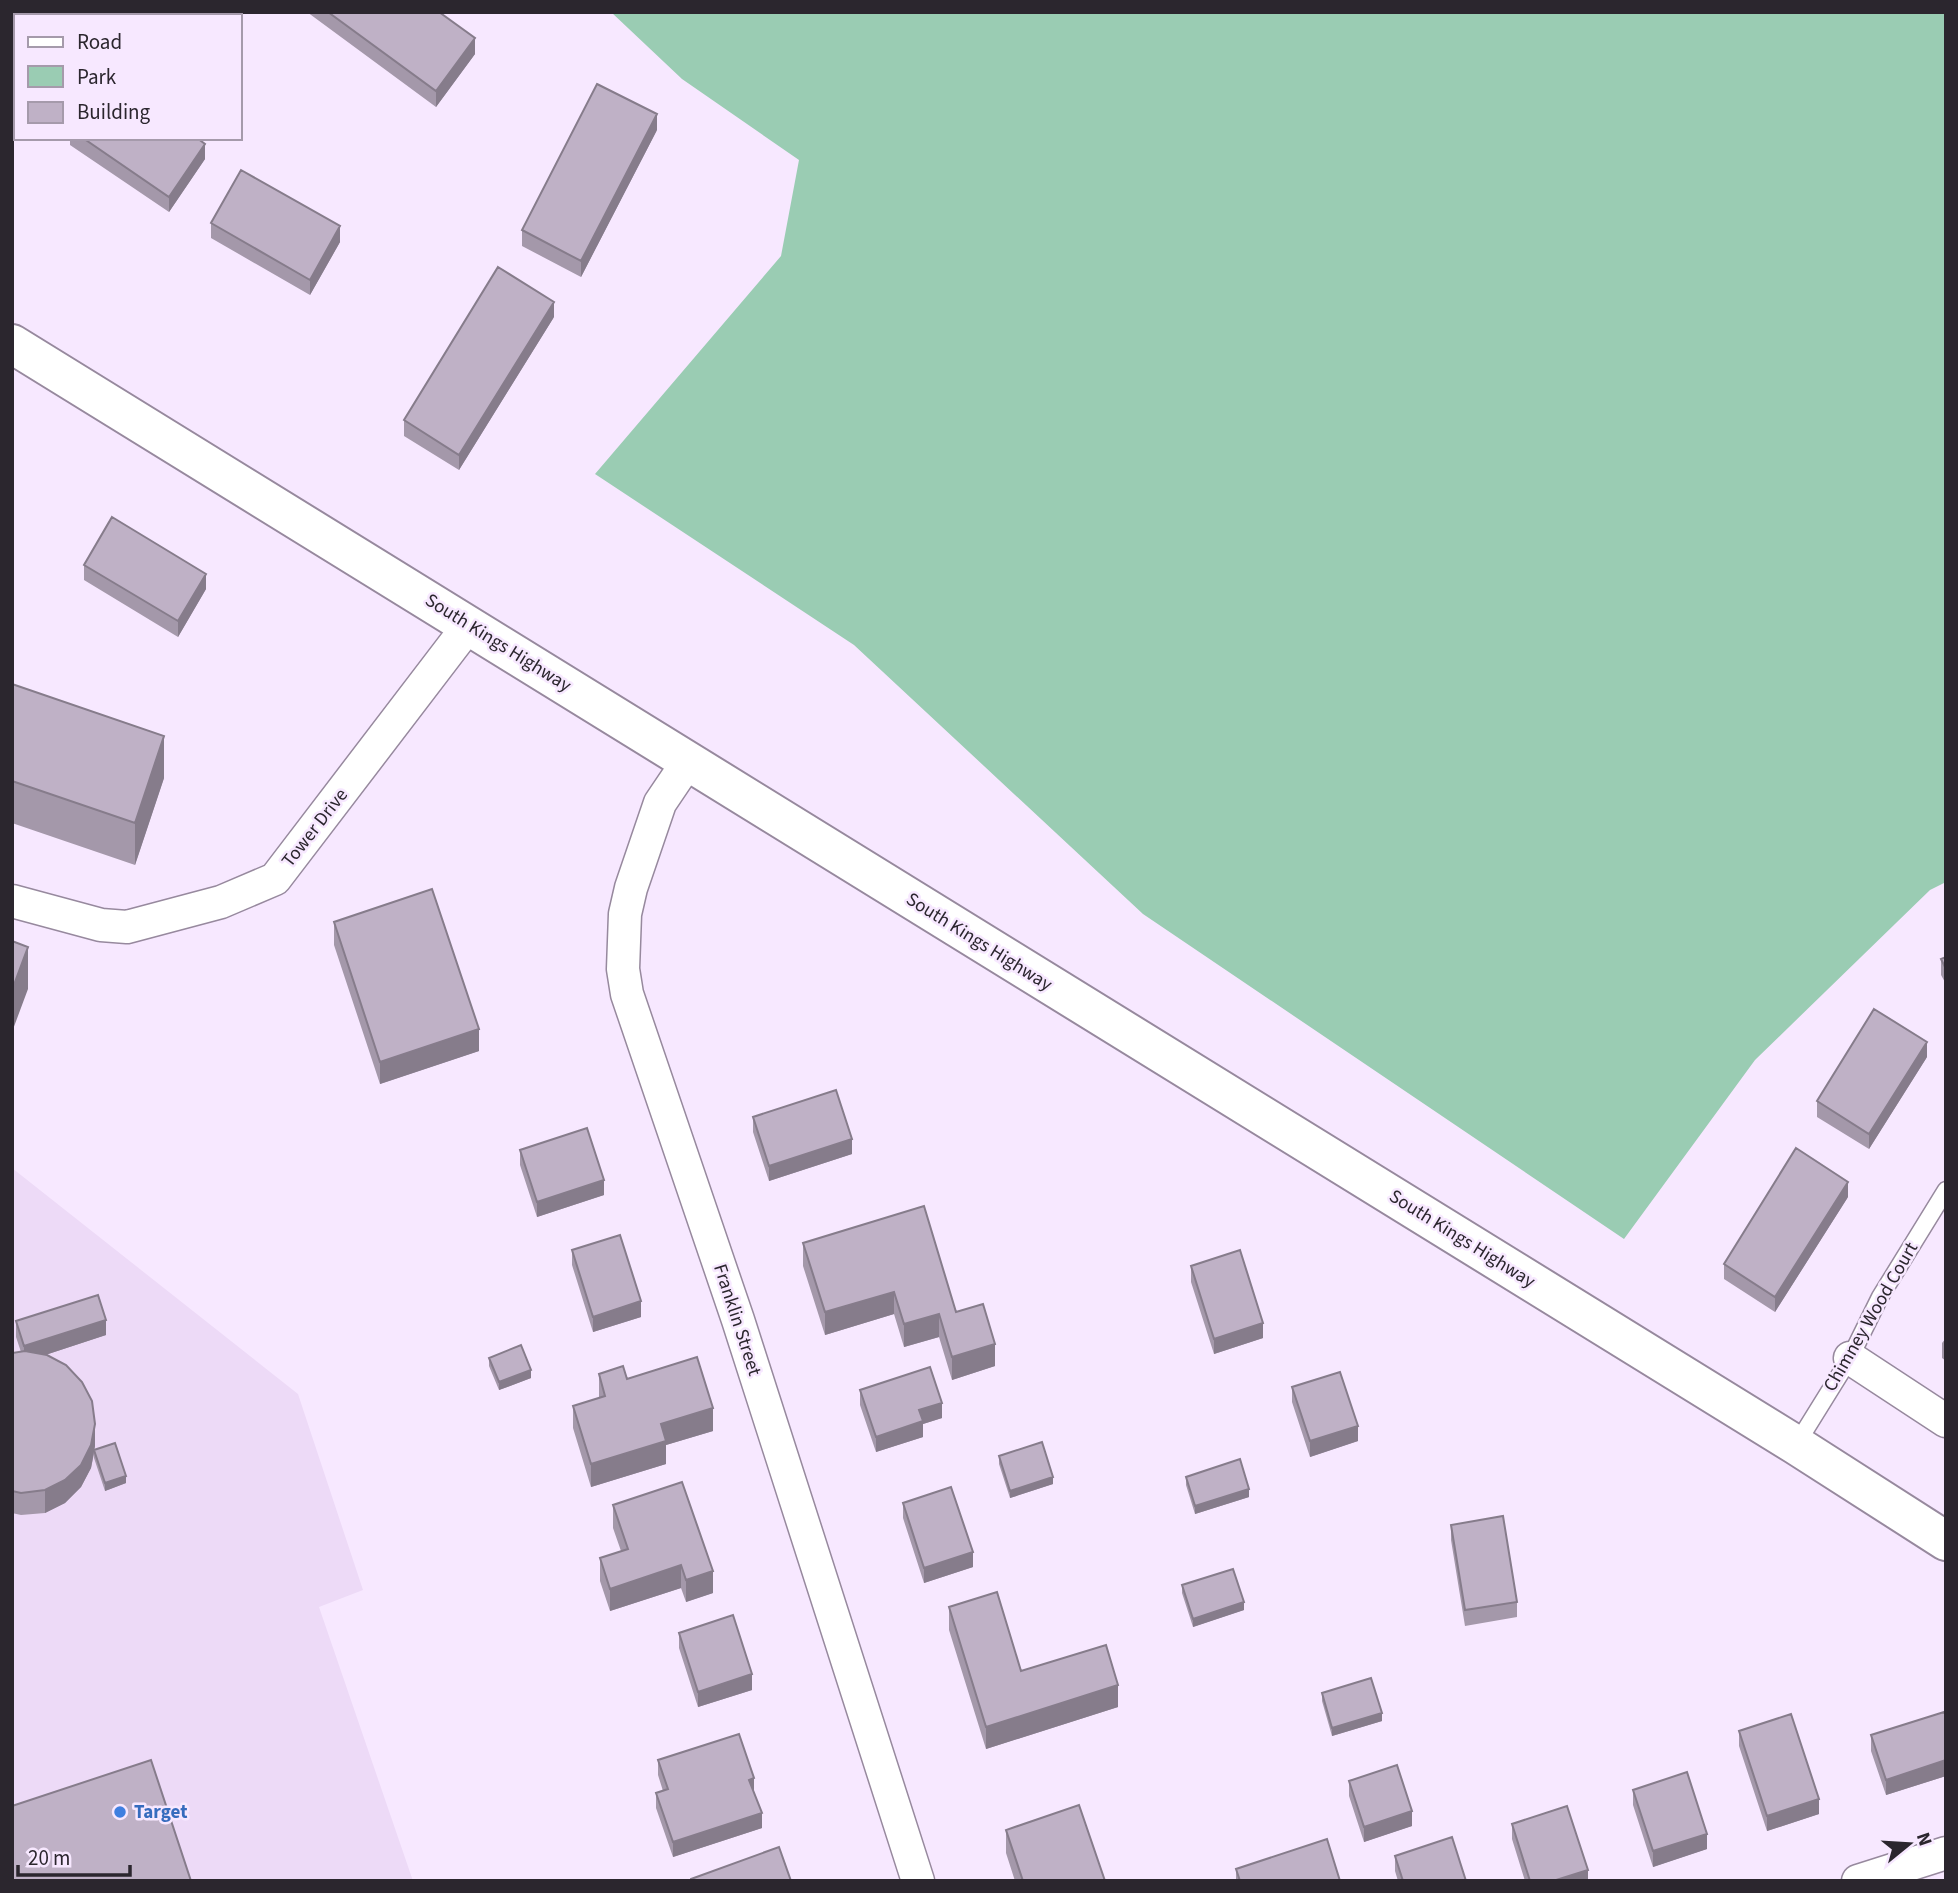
<svg xmlns="http://www.w3.org/2000/svg" width="1958" height="1893" font-family="'Source Sans 3',sans-serif">
<rect width="100%" height="100%" fill="#f7e8ff"/>
<path fill="#eddaf7" d="M12,1168l286,226 65,196 -44,17 94,274h-401z"/>
<path fill="#9accb3" d="M611,12h1335v870l-16,8 -175,170 -131,179 -481,-325 -289,-269 -259,-171 186,-218 18,-96 -117,-81z"/>
<g fill="none" stroke-linecap="round" stroke-linejoin="round">
<g stroke="#97899e" stroke-width="19">
<path id="service" d="M1796,1445l54,-87 30,-61 66,-107"/>
</g>
<g stroke="#97899e" stroke-width="35">
<path id="minor" d="M687,763l-27,40 -29,85 -6,26 -2,55 4,25 111,326 180,561
M12,901l89,24 26,2 94,-25 54,-23 194,-254
M1850,1358l96,63
M1858,1881l88,-28"/>
</g>
<g stroke="#97899e" stroke-width="42">
<path id="secondary" d="M12,344l1784,1101 150,96"/>
</g>
<use href="#service" stroke="#fff" stroke-width="16"/>
<use href="#minor" stroke="#fff" stroke-width="32"/>
<use href="#secondary" stroke="#fff" stroke-width="38"/>
</g>
<path fill="#a498aa" d="M307,12h132l36,42 -39,53z
M657,130l-76,147 -59,-31v-16z
M70,138h127l8,21 -36,53 -99,-67z
M211,223l129,19 -30,53 -99,-57z
M554,317l-95,153 -55,-34v-16z
M84,565l122,24 -28,48 -94,-57z
M12,684l152,94 -29,87 -123,-42z
M334,922l145,129 -99,33 -46,-139z
M1946,957v27l-5,-9v-16z
M1927,1057l-58,92 -52,-32v-16z
M753,1117l99,37 -83,27 -16,-49z
M520,1150l84,45 -67,22 -17,-52z
M1848,1197l-73,115 -51,-33v-15z
M803,1243l153,69 39,54 -43,14 -13,-43 -35,10 -10,-33 -69,21 -22,-69z
M572,1250l69,67 -48,15 -21,-67z
M1191,1266l72,72 -49,16 -23,-72z
M16,1321l90,14 -61,20 50,91 -1,4 32,33 -21,8 -11,-33v-4l-3,14 -10,19 -16,16 -20,10 -24,2 -9,-2v-160l9,-1 -5,-15z
M1946,1338v23l-4,-3v-15z
M489,1358l42,20 -32,12 -10,-24z
M599,1374l28,5 86,52 -47,14v19l-75,23 -18,-59v-22l26,-8z
M1292,1387l66,54 -48,16 -18,-55z
M860,1390l82,28 -19,6v13l-47,15 -16,-47z
M999,1456l54,28 -43,14 -11,-34z
M1186,1477l63,20 -54,17 -9,-29z
M903,1503l70,64 -49,16 -21,-65z
M613,1505l100,88 -27,9 -5,-14 -71,23 -10,-30v-23l21,-7 -8,-23z
M1451,1525l66,77v15l-52,9 -14,-86z
M1182,1585l62,25 -51,17 -11,-34z
M949,1607l72,64 97,36 -132,42 -37,-119z
M679,1633l73,57 -54,17 -19,-59z
M1322,1693l60,28 -50,15 -10,-35z
M1946,1716v60l-60,19 -15,-44v-16z
M1739,1731l80,83 -52,17 -28,-85z
M658,1760l96,32 8,36 -89,29 -17,-49v-15l7,-2 -5,-16z
M1349,1781l63,45 -48,16 -15,-46z
M1633,1790l74,59 -54,18 -20,-62z
M1512,1824l76,57h-63l-13,-42z
M1006,1830l99,51h-90l-9,-28z
M1395,1856l71,25h-68l-3,-10z
M1236,1869l104,12h-104z"/>
<path fill="#867c8b" d="M475,38v16l-39,53v-16z
M657,114v16l-76,147v-16z
M205,144v15l-36,53v-15z
M340,226v16l-30,53v-15z
M554,302v15l-95,153v-15z
M206,574v15l-28,48v-16z
M164,736v42l-29,87v-42z
M28,947v42l-16,43v-42z
M479,1029v22l-99,33v-22z
M1927,1042v15l-58,92v-15z
M852,1139v15l-83,27v-15z
M604,1180v15l-67,22v-15z
M1848,1182v15l-73,115v-15z
M894,1292v22l-69,21v-23z
M641,1301v16l-48,15v-15z
M939,1314v23l-35,10v-23z
M106,1320v15l-82,27v-16z
M1263,1323v15l-49,16v-15z
M995,1344v22l-43,14v-23z
M531,1370v8l-32,12v-8z
M942,1403v15l-19,6v13l-47,15v-15l43,-27z
M713,1408v23l-47,14v19l-75,23v-23l70,-40z
M95,1424v22l-4,22 -10,19 -16,16 -20,10v-23z
M1358,1426v15l-48,16v-16z
M126,1476v7l-21,8v-8z
M1053,1477v7l-43,14v-7z
M1249,1489v8l-54,17v-8z
M973,1552v15l-49,16v-15z
M681,1565v23l-71,23v-22z
M713,1571v22l-27,9v-22z
M1244,1602v8l-51,17v-8z
M752,1674v16l-54,17v-15z
M1118,1685v22l-132,42v-22z
M1382,1713v8l-50,15v-8z
M1946,1760v16l-60,19v-15z
M754,1778v16l-5,-14z
M1819,1799v15l-52,17v-15z
M1412,1811v15l-48,16v-15z
M762,1813v15l-89,29v-15z
M1707,1834v15l-54,18v-16z
M1588,1870v11h-35z"/>
<path fill="#bfb1c6" stroke="#867c8b" stroke-width="2" d="M328,12h111l36,26 -39,53z
M597,84l60,30 -76,147 -59,-31z
M83,138h114l8,6 -36,53z
M241,170l99,56 -30,54 -99,-57z
M498,267l56,35 -95,153 -55,-35z
M112,517l94,57 -28,47 -94,-56z
M12,684l152,52 -29,87 -123,-42z
M432,889l47,140 -99,33 -46,-140z
M12,941l16,6 -16,43z
M1946,957v12l-5,-10z
M1874,1009l53,33 -58,92 -52,-33z
M836,1090l16,49 -83,27 -16,-49z
M587,1128l17,52 -67,22 -17,-52z
M1796,1148l52,34 -73,115 -51,-33z
M924,1206l32,106 27,-8 12,40 -43,13 -13,-43 -35,10 -10,-32 -69,20 -22,-69z
M620,1235l21,66 -48,16 -21,-67z
M1240,1250l23,73 -49,16 -23,-73z
M98,1295l8,25 -82,26 -8,-25z
M521,1345l10,25 -32,12 -10,-24z
M25,1351l22,4 19,10 16,17 10,19 3,23 -4,21 -10,20 -16,15 -20,10 -24,3 -9,-2v-138z
M697,1357l16,51 -52,16 5,17 -75,23 -18,-58 32,-10 -6,-22 24,-8 4,13z
M930,1367l12,36 -23,7 4,11 -47,16 -16,-47z
M1340,1372l18,54 -48,15 -18,-54z
M1042,1442l11,35 -43,14 -11,-35z
M115,1443l11,33 -21,7 -11,-33z
M1240,1459l9,30 -54,17 -9,-29z
M682,1482l31,89 -27,9 -5,-15 -71,24 -10,-31 28,-9 -15,-44z
M951,1487l22,65 -49,16 -21,-65z
M1503,1516l14,86 -52,8 -14,-85z
M1233,1569l11,33 -51,17 -11,-34z
M997,1592l24,79 85,-26 12,40 -132,42 -37,-120z
M733,1615l19,59 -54,18 -19,-59z
M1371,1678l11,35 -50,15 -10,-35z
M1944,1712l2,4v44l-60,20 -15,-45z
M1791,1714l28,85 -52,17 -28,-85z
M739,1734l15,44 -5,2 13,33 -89,29 -17,-49 12,-4 -10,-29z
M151,1760l40,121h-179v-75z
M1397,1765l15,46 -48,16 -15,-46z
M1687,1772l20,62 -54,17 -20,-61z
M1079,1805l26,76h-82l-17,-51z
M1567,1806l21,64 -35,11h-23l-18,-57z
M1452,1837l14,44h-63l-8,-25z
M1327,1839l13,42h-100l-4,-12z
M779,1847l12,34h-100v-2z"/>
<circle fill="#3f7fe0" stroke="#f7e8ff" stroke-width="2.5" cx="120" cy="1812" r="7"/>
<g text-anchor="middle" dominant-baseline="central" stroke-width="5" stroke-linejoin="round" paint-order="stroke">
<g font-size="19" fill="#2b262e" stroke="#f7e8ff">
<text transform="translate(498 643) rotate(32)">South Kings Highway</text>
<text transform="translate(315 828) rotate(-52)">Tower Drive</text>
<text transform="translate(979 942) rotate(32)">South Kings Highway</text>
<text transform="translate(1462 1239) rotate(32)">South Kings Highway</text>
<text transform="translate(1871 1317) rotate(-60)">Chimney Wood Court</text>
<text transform="translate(737 1320) rotate(72)">Franklin Street</text>
</g>
<g font-size="19" font-weight="bold" fill="#366cbe" stroke="#f7e8ff" text-anchor="start">
<text x="134" y="1812">Target</text>
</g>
</g>
<rect width="1958" height="1893" fill="none" stroke="#2b262e" stroke-width="28"/>
<rect x="14" y="14" width="228" height="126" fill="#f7e8ff" stroke="#a59aab" stroke-width="2"/>
<rect x="28" y="37" width="35" height="10" fill="#ffffff" stroke="#a59aab" stroke-width="2"/>
<text x="77" y="49" font-size="21" fill="#2b262e">Road</text>
<rect x="28" y="66" width="35" height="21" fill="#9accb3" stroke="#a59aab" stroke-width="2"/>
<text x="77" y="84" font-size="21" fill="#2b262e">Park</text>
<rect x="28" y="102" width="35" height="21" fill="#bfb1c6" stroke="#a59aab" stroke-width="2"/>
<text x="77" y="119" font-size="21" fill="#2b262e">Building</text>
<g transform="translate(1909 1844) rotate(72)" stroke="#f7e8ff" stroke-width="5" paint-order="stroke">
<path d="M0-5L12 26L0 18L-12 26Z" fill="#2b262e"/>
<text y="-10" font-size="19" font-weight="bold" text-anchor="middle" fill="#2b262e">N</text>
</g>
<path d="M18 1865v10h112v-10" fill="none" stroke="#2b262e" stroke-width="3.5"/>
<text x="28" y="1865" font-size="21" fill="#2b262e" stroke="#f7e8ff" stroke-width="5" paint-order="stroke">20 m</text>
</svg>
